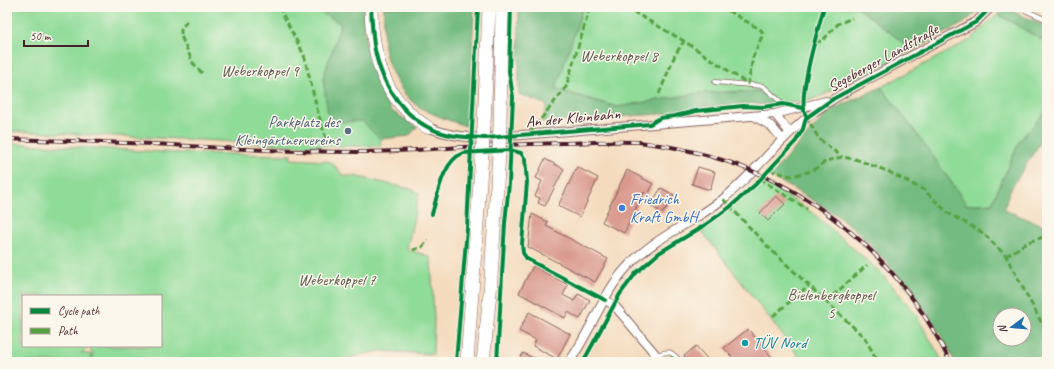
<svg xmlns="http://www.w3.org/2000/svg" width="1054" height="369" font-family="Caveat,sans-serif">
<rect width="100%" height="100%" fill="#fbf7ec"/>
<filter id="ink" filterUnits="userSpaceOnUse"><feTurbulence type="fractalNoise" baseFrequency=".025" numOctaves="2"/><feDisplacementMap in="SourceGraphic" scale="8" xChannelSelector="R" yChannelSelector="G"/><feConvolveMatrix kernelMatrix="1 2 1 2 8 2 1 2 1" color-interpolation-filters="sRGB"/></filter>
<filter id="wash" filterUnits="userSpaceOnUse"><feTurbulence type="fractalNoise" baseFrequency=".012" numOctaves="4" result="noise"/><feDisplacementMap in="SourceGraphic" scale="16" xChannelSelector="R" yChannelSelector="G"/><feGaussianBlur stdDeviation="0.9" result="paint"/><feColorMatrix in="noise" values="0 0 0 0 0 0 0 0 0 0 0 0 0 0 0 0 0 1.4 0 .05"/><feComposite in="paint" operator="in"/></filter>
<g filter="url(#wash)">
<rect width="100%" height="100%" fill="#f4dbbe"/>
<path fill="#8fdb98" stroke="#6c7d62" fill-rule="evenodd" d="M7,7h305l29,17 -18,54 2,14 37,29 18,18 1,7h-76l-104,-6 -194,-9z
M583,7h274l56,43 -85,43 -18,7 -32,3 -15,-12 -63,2 -83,14 -62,-18z
M998,14l49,29v67l-27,30 -28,63 -25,2 -44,-63 -42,-55 89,-47z
M7,143l172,10 112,2 -1,4 37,2 5,2 12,13h10l57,13 8,4 -12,56 18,6 6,3 3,61 -1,35 -55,-3 -48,11h-236l-4,-15 -9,6 9,1 3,8h-86zM23,296h138v50h-138z
M762,179l52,35 67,59 33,39 29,50h-140l-102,-132z"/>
<path fill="#73bb80" stroke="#5e6d56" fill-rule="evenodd" d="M312,7h51l3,39 24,64 27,17 -8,9 -29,3 -18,-18 -33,2 -6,-45 18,-54z
M384,7h90l-5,120c-16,-5 -33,-11 -48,-19 -19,-10 -34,-41 -37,-61 -1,-13 0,-27 0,-40z
M519,7h64l-27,82 61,18 83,-14 63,-2 15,12c-13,2 -23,1 -35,1 -23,0 -46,4 -69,9l-132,9 5,-17 -28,-11z
M857,7h125l-18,16 -51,27z
M1003,7l44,20v16l-49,-29z
M881,87l42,55 44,63 25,-2 28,-63 27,-30v25l-4,3 -33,52 -6,20 39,15 4,-1v138h-92c-19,-41 -48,-78 -79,-111 -7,-7 -14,-15 -21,-22 -26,-21 -56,-37 -85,-53l59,-65zM1000,315h24v24h-24z"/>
<g id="blocks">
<path fill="#d9988c" d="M545,159l19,10 -19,37 -7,-3 2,-5 -5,-2 7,-15 -6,-3z
M577,167l21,11 -18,39 -22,-11z
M698,167l17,5 -5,18 -18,-6z
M627,170l26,14 -5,11 -4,-3 -20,41 -22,-11z
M661,188l13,7 -11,18 -11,-6 1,-6z
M776,196l9,8 -17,17 -8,-8z
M532,214l16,8 -2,4 62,33 -13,23 -67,-35z
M533,266l35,19 -5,10 11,6 4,-7 12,6 -10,19 -12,-7 -3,6 -46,-25z
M529,312l41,22 -13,25 -24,-13 3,-6 -17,-9z
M748,329l28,33h-40l-12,-14z
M696,346l14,16h-21l-5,-6z
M523,353l18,9h-23z"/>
</g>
</g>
<g filter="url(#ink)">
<use href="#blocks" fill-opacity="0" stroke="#86615e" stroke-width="1"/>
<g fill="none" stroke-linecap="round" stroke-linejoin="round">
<g stroke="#86615e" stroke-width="5.5">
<path id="service" d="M1018,7l29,13
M715,82l48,4 20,18
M656,355c12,-4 14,-5 23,5"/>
</g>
<g stroke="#86615e" stroke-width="10">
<path id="minor" d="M775,114l15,19
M754,116l17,10 12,14
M427,127c23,9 35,10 59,11l289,-24 51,-13
M605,300l9,5 42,50
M569,362c22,-30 33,-68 58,-95 27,-30 65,-43 96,-68 31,-25 54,-58 85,-82 22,-18 47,-30 72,-44 32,-18 64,-34 96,-51l15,-15"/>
</g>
<g stroke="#86615e" stroke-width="14">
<path id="trunk" d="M371,7c1,50 12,91 56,120
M500,124l2,-117
M484,125l5,-118
M467,362l15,-208
M483,362l7,-69 9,-139"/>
</g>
<use href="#service" stroke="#fff" stroke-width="4"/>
<use href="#minor" stroke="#fff" stroke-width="8"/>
<use href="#trunk" stroke="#fff" stroke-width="13"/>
<g stroke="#4a1f2b" stroke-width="4">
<path id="rail" d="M7,139c55,2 111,3 166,6 62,4 124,7 186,7 35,0 69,-3 104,-5 34,-2 69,-3 103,-4 24,-1 48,-2 73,-1 17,2 34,5 51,9 114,26 210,105 260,211"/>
</g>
<use href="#rail" stroke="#fbf7ec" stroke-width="2.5" stroke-dasharray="8" stroke-linecap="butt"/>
<g stroke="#86615e" stroke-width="14" stroke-linecap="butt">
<path id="trunk-bridge" d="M482,154l2,-29
M499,154l1,-30"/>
</g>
<use href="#trunk-bridge" stroke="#fff" stroke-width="13"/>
<path stroke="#56a243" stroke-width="3" stroke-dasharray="6 3" stroke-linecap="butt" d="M279,7l25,48 14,58 9,29
M625,7l59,34 64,43 5,-27 10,-23 -2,-4 -39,-23
M187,21l-6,8v7l12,27 9,10
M815,42l7,-1 16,-17 14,-6
M659,94l16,-39 9,-14
M806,116l13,23 23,18
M530,133l36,-46 24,-80
M770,169l5,3 16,4 21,-5 14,-10 16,-4 13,2 32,12 37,19 24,23 35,20 23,23 41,77
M760,179l47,30
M723,199l45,48 97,91 9,17 8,7
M413,250l9,-3 6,-7
M1006,256l22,-14 19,-6
M826,302l41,-37
M773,316l35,-30
M672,362v-9
M866,362l8,-7"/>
<g stroke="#fbf7ec" stroke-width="6">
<path id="cycleway" d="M371,7c1,14 1,29 4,43 7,37 33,75 71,84 13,4 27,3 40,4l164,-14 10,-6 15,-2 21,-5 47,-5 20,1 20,-3 20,4
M805,114c-7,-20 13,-84 19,-107
M806,118l27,-19 143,-77 15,-15
M432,214c6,-20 10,-52 31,-61l47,-3 11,3 4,6 2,23 -5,62 1,9 4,6 78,41
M456,362l11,-134 11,-221
M497,362l8,-139 4,-39 4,-87 -4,-26 2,-64
M583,362l37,-68 16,-21 23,-20 46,-28 25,-18 26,-23 40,-43 7,-12 3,-11"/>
</g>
<use href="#cycleway" stroke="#00873e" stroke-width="4"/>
</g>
</g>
<circle fill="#5c6f8a" stroke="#fbf7ec" stroke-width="1.5" cx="348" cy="131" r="4"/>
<circle fill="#3f7fe0" stroke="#fbf7ec" stroke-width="1.5" cx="622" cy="208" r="4"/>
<circle fill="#0f9aa8" stroke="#fbf7ec" stroke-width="1.5" cx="745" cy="343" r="4"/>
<g text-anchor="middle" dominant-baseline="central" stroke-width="3" stroke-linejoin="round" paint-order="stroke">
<g font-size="16" fill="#5f574c" stroke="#fbf7ec">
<text x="619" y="56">Weberkoppel 8</text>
<text x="260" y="71">Weberkoppel 9</text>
<text x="337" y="280">Weberkoppel 7</text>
<text x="831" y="295">Bielenbergkoppel<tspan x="831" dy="18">5</tspan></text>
</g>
<g font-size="16" fill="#4a1f2b" stroke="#fbf7ec">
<text transform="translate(883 58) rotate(-29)">Segeberger Landstraße</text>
<text transform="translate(573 118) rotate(-5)">An der Kleinbahn</text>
</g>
<g font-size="16" fill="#4e5e75" stroke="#fbf7ec" text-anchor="end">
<text x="340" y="122">Parkplatz des<tspan x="340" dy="18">Kleingärtnervereins</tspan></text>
</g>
<g font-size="16" fill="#366cbe" stroke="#fbf7ec" text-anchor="start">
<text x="630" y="199">Friedrich<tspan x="630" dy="18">Kraft GmbH</tspan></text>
</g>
<g font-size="16" fill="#0d838f" stroke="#fbf7ec" text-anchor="start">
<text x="753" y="343">TÜV Nord</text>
</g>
</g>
<rect width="1054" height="369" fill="none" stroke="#fbf7ec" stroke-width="24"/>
<rect x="22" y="295" width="140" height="52" fill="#fbf7ec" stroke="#b4a19f"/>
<rect x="30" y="308" width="20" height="6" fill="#00873e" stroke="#b4a19f"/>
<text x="58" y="315" font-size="12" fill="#4a1f2b">Cycle path</text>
<rect x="30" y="328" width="20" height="6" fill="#56a243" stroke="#b4a19f"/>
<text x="58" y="335" font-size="12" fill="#4a1f2b">Path</text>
<g transform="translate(1012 327) rotate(254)"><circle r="19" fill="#fbf7ec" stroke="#b4a19f"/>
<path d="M0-3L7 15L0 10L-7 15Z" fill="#1f6fb2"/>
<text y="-6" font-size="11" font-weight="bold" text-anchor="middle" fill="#4a1f2b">N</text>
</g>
<path d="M24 40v6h64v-6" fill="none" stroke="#4a1f2b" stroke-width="2"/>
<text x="30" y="40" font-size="12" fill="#4a1f2b" stroke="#fbf7ec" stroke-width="3" paint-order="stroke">50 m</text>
</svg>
